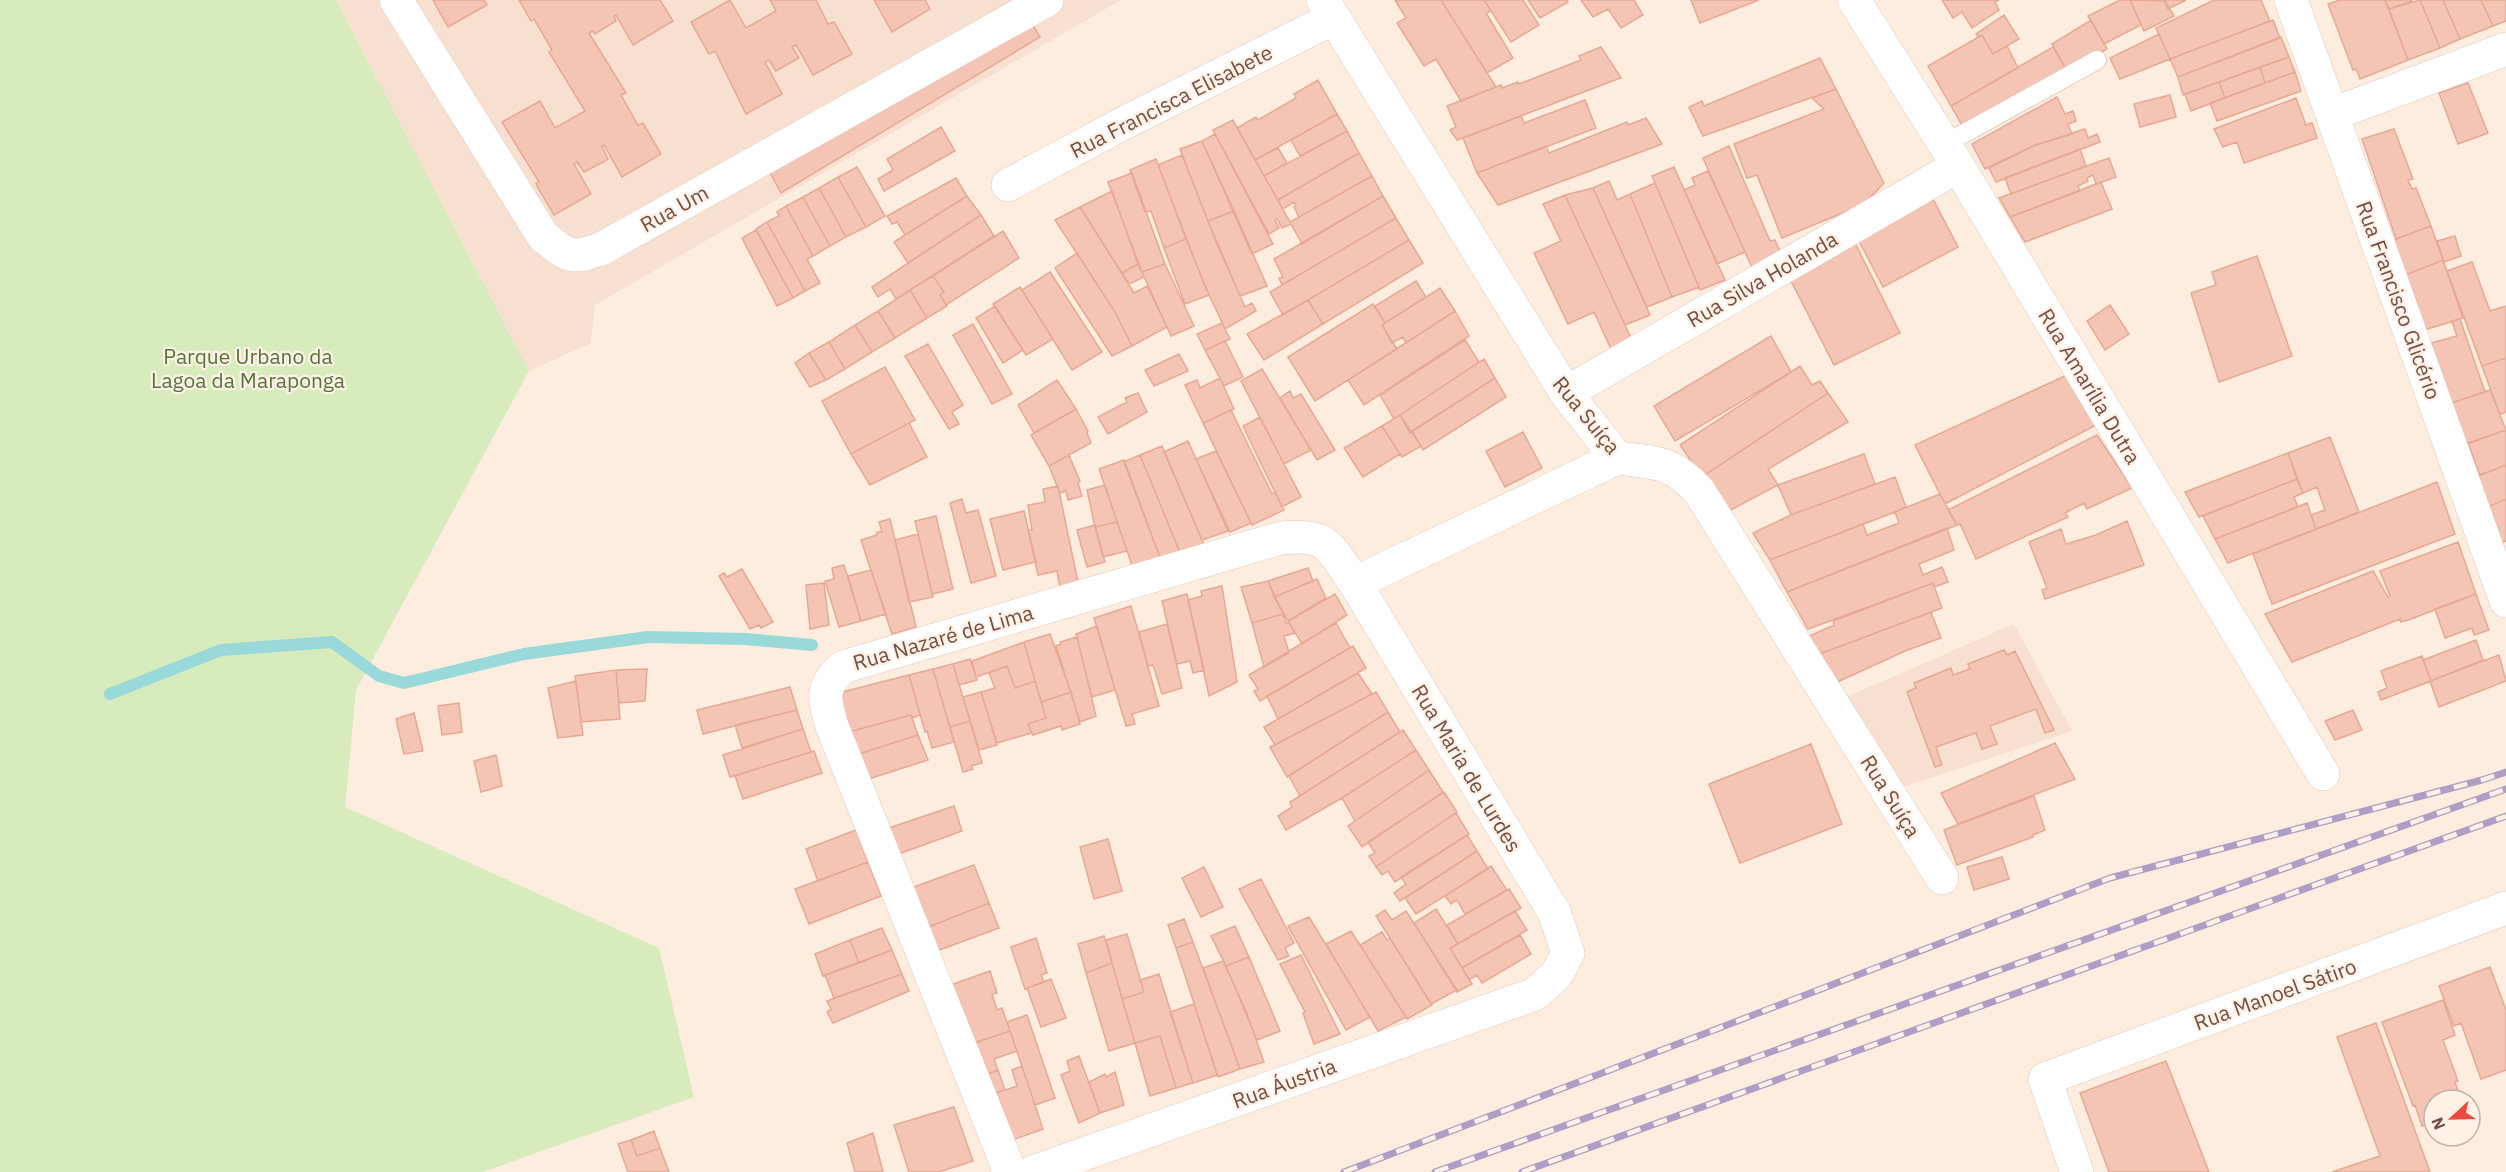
<svg xmlns="http://www.w3.org/2000/svg" width="2506" height="1172" font-family="'IBM Plex Sans',sans-serif">
<rect width="100%" height="100%" fill="#fdeddf"/>
<path fill="#f7e0d0" d="M336,0h785l-526,305 -4,38 -62,28z
M2014,624l58,107 -175,58 -53,-91z"/>
<path fill="#d7ebbd" d="M0,0h336l193,371 -173,319 -11,117 314,141 35,149 -211,75h-483z"/>
<g fill="none" stroke-linecap="round" stroke-linejoin="round">
<path stroke="#99d9d9" stroke-width="12" d="M110,694l111,-44 111,-8 47,34 25,7 120,-29 124,-17 98,2 66,6"/>
</g>
<path fill="#f4c5b5" stroke="#e7a895" stroke-width="1.5" d="M433,0h51l3,5 -39,22z
M519,0h141l13,21 -40,24 -17,-30 -2,1 2,5 -21,13 -2,-3 -4,2 37,60 -5,2 17,30 5,-2 18,31 -39,23 -18,-32 -2,2 6,12 -3,2 -21,11 -7,-10 -3,2 17,30 -37,21 -16,-27 -2,-5 3,-1 -37,-60 38,-21 15,27 30,-17 -36,-59 3,-2 -18,-31 -3,2z
M730,0l16,28 30,-17 -6,-11h46l12,24 6,-2 18,32 -39,21 -17,-30 -4,2 7,11 -23,13 -7,-11 -4,2 17,32 -36,20 -31,-63 -6,3 -18,-32z
M874,0h51l5,9 -38,23z
M1395,0h46l55,87 -35,14 -25,-42 -12,7 -27,-43 9,-5z
M1441,0h43l7,11 -5,2 27,45 -26,15z
M1484,0h39l16,25 -28,17z
M1528,0h39l1,2 -28,16z
M1581,0h53l9,15 -22,13 -13,-19 -15,8z
M1691,0h68l-59,23z
M1942,0h57l-4,2 4,8 -27,18 -10,-16 -9,6z
M2120,0h10l11,25 -37,19 -16,-28z
M2130,0l35,1 9,15 -30,15z
M2164,0h22l-18,9z
M2214,0h47l9,21 -100,38 -14,-31z
M2340,0h45l23,60 -48,19 -4,-10 -3,1 -25,-66z
M2385,0h27v1l-23,8z
M2420,0l20,48 -32,12 -19,-51z
M2420,0h23l17,39 -20,9z
M2443,0h38l12,26 -33,13z
M2481,0h25v21l-13,5z
M1026,14l14,23 -259,156 -13,-24z
M2004,15l15,24 -26,15 -11,-19 -4,2 -2,-3z
M2091,20l16,29 -40,22 -15,-27z
M2273,20l7,18 -102,39 -8,-18z
M2159,34l11,25 -50,20 -10,-21z
M1982,35l11,19 14,-8 11,22 -67,38 -23,-40z
M2281,37l8,20 -106,38 -5,-18z
M1601,47l20,31 -164,62 -7,-10 6,-3 -9,-21 54,-21 1,3 16,-6 1,2 62,-24 -2,-4z
M2053,47l14,24 -104,56 -12,-21z
M2289,57l6,15 -30,11 -5,-16z
M1820,58l16,31 -133,47 -14,-29 13,-6 2,5z
M2260,67l5,16 -40,15 -6,-16z
M2295,72l6,19 -84,30 -7,-18z
M1318,80l19,34 -82,46 -18,-32 19,-11 2,3 38,-22 -2,-4z
M2219,82l6,16 -34,13 -6,-17z
M2468,83l20,50 -30,11 -19,-51z
M1836,89l48,94 -20,21 -82,34 -25,-63 -10,3 -13,-34 90,-35 -12,-11z
M2170,95l6,22 -36,10 -6,-23z
M2057,97l8,17 8,-3 3,10 -8,3 4,10 -39,12 -48,23 -13,-25z
M2296,98l10,27 6,-2 5,15 -73,25 -7,-21 -14,5 -9,-18z
M1585,100l11,28 -119,45 -14,-35 58,-22 3,7z
M1337,114l10,17 -47,25 -9,-16z
M1646,118l16,26 -164,61 -21,-32 69,-27 3,7 78,-31 1,3z
M1233,120l58,104 -9,4 -5,-9 -2,1 4,8 -10,6 -56,-104z
M941,127l14,24 -71,40 -6,-12 15,-9 -6,-11z
M2085,129l3,9 9,-4 3,8 -104,40 -7,-14 44,-22z
M2394,129l19,50 -5,1 4,9 4,-1 15,38 -35,13 -34,-100z
M1347,131l12,22 -81,47 -14,-24z
M1215,134l58,110 -21,10 -50,-113z
M1202,141l32,70 -26,10 -28,-72z
M1729,146l41,95 5,-1 7,16 -28,16 -51,-114z
M1278,148l9,15 -23,13 -9,-16z
M2080,149l6,17 -75,28 -6,-16z
M1359,153l13,23 -73,41 -5,-10 2,-2 -2,-3 -11,7 -5,-9z
M1182,155l35,89 28,63 7,-4 4,8 -31,18 -21,-45 -46,-119z
M2109,158l7,19 -20,7 -3,-9 -6,3 1,3 -10,5 2,5 -70,26 -11,-19z
M1156,159l30,80 -22,9 -13,-37 -6,1 -15,-42z
M857,167l28,49 -19,11 -28,-50z
M1674,167l51,113 -25,10 -48,-114z
M1708,171l37,81 -28,12 -33,-74 11,-5 -3,-7z
M1132,173l33,91 -23,8 -34,-90z
M1372,176l11,20 -81,48 -12,-22z
M838,177l28,50 -20,10 -27,-49z
M956,178l11,18 -62,39 -8,-13 -5,2 -5,-8z
M1609,181l8,19 13,-6 42,103 -25,10 -54,-119z
M2101,182l11,27 -87,33 -15,-25z
M1655,183l44,104 -27,10 -42,-103z
M819,188l27,49 -16,9 -27,-49z
M1593,188l57,127 -25,10 -60,-130z
M1112,191l26,73 -16,9 -42,-66z
M1565,195l66,143 -20,11 -17,-37 -26,12 -34,-71 27,-12 -18,-37z
M967,196l14,19 -73,48 -14,-21z
M1383,196l13,22 -114,67 -3,-7 4,-1 -9,-18z
M803,197l27,49 -17,10 -27,-50z
M1932,197l26,50 -75,40 -26,-50z
M786,206l27,50 -6,3 13,24 -15,8 -38,-69 12,-6 -2,-4z
M1080,207l54,86 13,-7 20,41 -35,19 -17,-34 -60,-92z
M1234,211l33,75 -27,10 -32,-75z
M981,215l13,21 -98,63 -6,-10 -12,8 -6,-10z
M1396,218l13,22 -126,75 -13,-23z
M767,222l38,69 -12,7 -37,-69z
M2431,226l12,34 -40,16 -12,-35z
M756,230l37,68 -16,8 -35,-68z
M1003,231l16,27 -73,47 -6,-10 4,-3 -11,-16z
M2455,236l6,20 -17,6 -7,-21z
M1186,239l23,56 -24,9 -21,-56z
M1409,240l14,23 -100,61 -15,-24z
M1854,241l46,92 -66,32 -46,-90z
M1077,253l38,59 17,34 -20,10 -57,-88z
M2257,256l35,100 -73,26 -28,-89 25,-8 -4,-13z
M2443,260l20,58 -42,13 -18,-55z
M2472,262l18,49 16,-5v52l-24,8 -35,-95z
M1138,264l6,13 -15,7 -7,-11z
M1165,264l29,62 -23,10 -29,-64z
M1050,272l52,80 -30,18 -50,-80z
M933,276l11,16 -4,3 7,11 -20,12 -17,-28z
M1416,281l10,16 -41,26 -10,-17z
M1020,287l33,52 -27,16 -33,-51z
M1440,288l15,23 -49,32 -3,-6 -11,6 -10,-18z
M910,290l17,28 -32,20 -17,-27z
M1308,300l15,24 -59,36 -17,-26z
M1373,304l12,19 -3,2 15,24 -82,52 -27,-44z
M2110,305l19,29 -24,16 -18,-29z
M995,306l28,44 -20,13 -27,-45z
M878,311l17,27 -23,14 -17,-27z
M1455,311l14,25 -105,69 -16,-25z
M2460,319l25,73 -37,12 -17,-61 26,-7 -5,-15z
M1222,323l8,16 -25,11 -8,-16z
M973,324l39,70 -20,10 -39,-69z
M855,325l17,27 -27,17 -16,-27z
M1771,336l20,36 -116,69 -21,-35z
M1465,340l14,22 -85,57 -14,-24z
M1225,341l18,36 -19,9 -19,-36z
M829,342l16,27 -19,11 -17,-27z
M928,344l35,61 -11,7 7,12 -10,5 -44,-73z
M809,353l17,27 -16,7 -15,-24z
M1179,354l9,17 -34,15 -9,-16z
M2506,358v54l-6,3 -18,-49z
M1484,359l11,19 -85,55 -10,-18z
M1800,366l12,19 8,-4 8,12 -126,84 -22,-32z
M885,367l30,53 -64,34 -29,-53z
M1262,369l49,81 -27,14 -43,-83z
M2067,375l33,48 -155,81 -30,-59z
M1220,378l14,31 -31,14 -18,-38 12,-5 3,8z
M1495,378l11,19 -83,53 -11,-19z
M1057,380l19,29 -42,24 -16,-28z
M2490,390l16,40 -47,17 -11,-43z
M1290,391l3,7 8,-4 34,56 -18,10 -37,-62z
M1138,393l9,19 -39,22 -10,-17 29,-15 -2,-4z
M1828,393l20,29 -80,47 10,16 -53,28 -23,-36z
M1076,409l12,22 -1,2 4,10 -42,23 -18,-31z
M1231,410l41,84 3,-2 9,18 -32,15 -49,-102z
M1400,415l21,31 -19,11 -20,-31z
M1260,417l41,80 -19,10 -39,-81z
M909,423l18,34 -57,28 -19,-31z
M1382,426l18,28 -37,23 -19,-29z
M2506,430v35l-26,10 -12,-32z
M1523,432l19,36 -37,19 -19,-36z
M2097,435l35,53 -45,21 -3,-6 -19,10 3,4 -92,42 -16,-35 -3,1 -9,-15z
M2330,437l29,75 -43,17 -5,-14 14,-5 -8,-23 -14,6 -15,-40z
M1188,441l40,90 -26,9 -38,-88z
M1162,446l43,101 -24,8 -41,-100z
M1216,451l35,72 -21,9 -34,-73z
M2288,453l9,26 -98,38 -14,-25z
M1864,454l11,30 -84,31 -13,-30z
M1069,455l11,26 -2,2 4,13 -14,4 -2,-9 -6,2 -11,-27z
M1140,455l41,100 -19,8 -38,-101z
M1124,460l38,103 -28,8 -35,-102z
M2506,465v34l-25,11 -10,-31z
M1895,477l11,30 -11,5 -125,48 -17,-27 38,-18z
M2297,479l6,14 -9,4 4,10 -83,32 -12,-23z
M2437,482l18,52 -183,70 -19,-50z
M1105,485l12,37 -22,5 -8,-37z
M1058,486l20,96 -18,5 -3,-16 -19,4 -10,-45h4l-4,-25 17,-3 -2,-13z
M1940,494l17,31 -170,67 -17,-32 93,-36 4,11 32,-12 -4,-11z
M962,499l4,14 12,-3 18,66 -25,7 -21,-80z
M2506,499v42l-12,5 -13,-36z
M2307,503l9,26 -88,34 -13,-24z
M1024,511l12,51 -33,8 -13,-51z
M936,516l17,73 -21,5 -17,-73z
M890,519l26,108 -24,7 -31,-94 16,-5v-3h5l-3,-10z
M2127,521l17,44 -99,34 -3,-9 5,-2 -18,-46 32,-13 5,15 30,-9z
M1117,522l10,29 -24,6 -8,-30z
M1095,525l10,37 -18,5 -10,-37z
M1947,528l7,22 -35,14 4,11 19,-8 6,15 -14,5 -1,-4 -125,46 -21,-37z
M918,534l15,63 -24,5 -14,-62z
M2458,542l18,52 -65,25 -10,3 -1,-3 -108,43 -27,-48 108,-43 15,26 2,-1 -10,-25z
M844,565l17,56 -22,6 -14,-46 9,-2 -2,-11z
M1308,568l5,13 -39,16 -6,-16z
M742,569l31,53 -12,6 -2,-3 -9,4 -31,-53 5,-3 3,4z
M871,570l15,44 -25,7 -13,-45z
M1317,579l9,19 -38,23 -14,-24z
M1268,581l15,33 -31,9 -11,-36z
M824,583l5,42 -19,4 -4,-44z
M1933,583l9,25 -125,47 -10,-18 27,-12 -1,-4z
M1222,586l15,96 -28,14 -21,-96 14,-4 -1,-5z
M1187,594l17,76 -11,3 -3,-12 -13,3 -15,-63z
M1335,594l12,21 -45,29 -14,-23z
M2476,594l13,36 -15,5 -2,-7 -27,10 -10,-29z
M1131,606l28,100 -27,8 3,10 -9,2 -32,-108z
M1931,612l10,26 -36,13 -72,33 -16,-29z
M1283,614l3,9 3,-1 6,11 -11,3 5,17 -25,14 -12,-44z
M1336,623l14,25 -90,53 -6,-10 4,-2 -9,-14z
M1167,624l15,64 -20,6 -9,-29 -5,1 -9,-34z
M1097,626l18,64 -23,7 -16,-63z
M1050,634l21,58 -30,10 -17,-60z
M1077,637l19,79 -16,6 -24,-76 5,-2 -1,-2z
M2476,640l7,20 -52,21 -8,-21z
M1024,642l11,39 -20,7 -8,-22 -31,11 -4,-16z
M1353,646l13,22 -88,51 -11,-23z
M2004,650l3,5 8,-4 39,79 -9,3 -9,-24 -46,17 7,18 -15,5 -6,-16 -40,14 6,18 -7,2 -28,-75 9,-4 -2,-5 37,-15 2,7 17,-6 -2,-5z
M2499,655l7,26 -67,26 -9,-26z
M2422,656l9,25 -50,19 -3,-8 9,-4 -6,-17z
M970,659l7,21 -18,5 -6,-21z
M953,664l17,57 -20,6 -17,-58z
M1007,666l8,22 20,-7 11,37 -18,6 4,9 -35,10 -16,-51 14,-4 -6,-15z
M647,669l-2,32 -26,2 -3,-33z
M933,669l21,73 -22,6 -5,-17 -2,1 -16,-57z
M616,670l4,49 -39,3 -6,-46z
M1358,673l14,21 -97,51 -11,-18z
M909,675l11,40 -8,3 -1,-3 -62,17 -11,-39z
M576,681l7,54 -25,3 -10,-50z
M790,687l7,23 -94,24 -6,-24z
M981,692l16,53 -18,5 -16,-53z
M1071,692l9,32 -18,6 -1,-4 -28,9 -5,-11 18,-6 -5,-16z
M1376,692l12,20 -101,65 -17,-30z
M459,703l3,29 -20,3 -4,-29z
M797,710l6,19 -61,19 -7,-23z
M2353,710l9,20 -27,10 -10,-19z
M1388,712l12,20 -100,64 -11,-20z
M414,713l9,38 -19,3 -8,-35z
M911,715l7,20 -69,22v-25z
M970,721l12,42 -11,3 2,3 -10,3 -13,-45z
M803,729l8,23 -81,25 -7,-22z
M1403,730l13,20 -74,48 -56,32 -8,-14 14,-9 -2,-5z
M918,735l10,25 -69,22 -10,-25z
M2055,743l20,36 -117,45 -17,-31z
M1811,744l31,80 -102,39 -31,-79z
M1416,750l13,20 -74,51 -13,-23z
M814,751l8,22 -79,26 -8,-23z
M496,755l6,31 -21,6 -7,-31z
M1429,770l14,22 -81,55 -14,-21z
M1444,792l13,20 -81,55 -7,-11 6,-3 -7,-11z
M2034,796l11,34 -12,5v2l-76,28 -13,-35z
M954,806l8,25 -69,25 -10,-26z
M1456,813l13,21 -74,48 -7,-11 -6,4 -6,-8z
M856,830l12,32 -50,19 -12,-32z
M1467,835l10,16 -77,50 -6,-8 12,-9 -5,-7z
M1108,839l14,52 -28,8 -14,-52z
M1477,851l11,18 -72,45 -11,-16z
M2002,857l7,22 -35,11 -7,-23z
M868,862l13,34 -72,28 -14,-35z
M974,865l15,38 -63,25 -15,-37 4,-2 -1,-2z
M1491,866l16,24 -42,24 -8,-14 -6,4 -6,-8z
M1204,867l19,40 -22,10 -19,-39z
M1261,879l33,64 -9,5 4,8 -11,4 -39,-71z
M1509,889l12,19 -63,36 -11,-19z
M989,903l10,25 -65,24 -8,-24z
M1436,909l22,35 -8,4 22,36 -15,8 -43,-69z
M1385,910l7,10 14,-9 51,79 -26,14 -55,-88z
M1515,911l12,19 -65,38 -12,-20z
M1309,917l61,100 -24,13 -58,-104z
M1184,919l9,23 -17,6 -8,-23z
M1235,926l14,31 -23,9 -15,-30z
M882,928l10,22 -33,13 -9,-23z
M1351,931l55,86 -28,14 -52,-87z
M1382,932l5,8 3,-2 42,67 -25,14 -47,-74z
M1127,934l17,58 -22,7 -16,-59z
M1520,935l11,19 -49,29 -5,-8 -8,5 -7,-12z
M1104,936l8,27 -26,10 -8,-29z
M1036,938l11,35 -6,2 3,7 -19,7 -14,-42z
M850,940l9,23 -36,13 -8,-22z
M1193,942l47,127 -22,8 -42,-129z
M892,950l10,24 -68,24 -9,-23z
M1301,955l39,79 -26,10 -11,-31 2,-1 -25,-48z
M1249,957l31,74 -23,9 -31,-74z
M1223,961l23,50 18,51 -24,7 -37,-101z
M1112,963l23,80 -26,8 -23,-78z
M2490,967l16,43v60l-25,9 -20,-56 -7,3 -15,-40z
M990,971l7,22 -5,1 5,16 5,-2 8,23 -41,14 -21,-59z
M902,974l7,17 -76,32 -6,-11 4,-3 -4,-8z
M1159,974l34,109 -17,5 -16,-52 -25,7 -13,-44 22,-7 -4,-12z
M1051,979l15,39 -25,9 -14,-39z
M2443,1000l12,35 -12,5 15,41 -3,1 6,18h-27v22l-12,4 -7,-21 -2,1 -31,-84z
M1194,1004l23,71 -24,8 -23,-71z
M1027,1015l28,83 -20,7 -28,-83z
M2376,1023l54,149h-98l48,-16 -43,-119z
M1010,1031l7,20 -23,8 4,11 -15,6 -12,-32z
M1160,1036l16,52 -26,8 -15,-53z
M1079,1056l21,57 -21,10 -18,-48 9,-4 -3,-10z
M2166,1061l43,111h-100l-29,-79z
M1022,1066l21,63 -39,14 -16,-47 29,-10 -5,-16z
M998,1070l7,20 -16,5 -6,-19z
M1115,1072l9,33 -24,8 -11,-31 16,-8 1,3z
M954,1107l19,54 -34,11h-30l-15,-47z
M654,1131l6,17 -23,8 -6,-16z
M873,1133l10,39h-28l-8,-29z
M631,1140l6,16 23,-8 9,24h-41l-10,-28z"/>
<g fill="none" stroke-linecap="round" stroke-linejoin="round">
<g stroke="#e3c9be" stroke-width="20">
<path id="lane" d="M1945,144l152,-84"/>
</g>
<g stroke="#e3c9be" stroke-width="34">
<path id="street" d="M396,0l147,236c25,20 26,24 58,13l446,-249
M1323,0l243,393 51,65c39,5 53,2 82,33l243,387
M1854,0l104,166 365,608
M2291,0l215,601
M2333,114l173,-65
M1008,185l114,-61 212,-106
M1566,393l392,-227
M1355,583l262,-125
M1010,1172l-178,-446c-8,-27 -12,-39 11,-59l438,-129c49,-5 48,9 74,45l199,329 14,41 -11,21 -22,20 -502,178
M2077,1172l-32,-93 461,-171"/>
</g>
<use href="#lane" stroke="#fff" stroke-width="18"/>
<use href="#street" stroke="#fff" stroke-width="33"/>
<g stroke="#ae9ec6" stroke-width="7">
<path id="rail" d="M1344,1172l766,-294 372,-98 24,-8
M1435,1172l1071,-383
M1522,1172l984,-356"/>
</g>
<use href="#rail" stroke="#fff1e6" stroke-width="4.5" stroke-dasharray="14" stroke-linecap="butt"/>
</g>
<g text-anchor="middle" dominant-baseline="central" stroke-width="4.5" stroke-linejoin="round" paint-order="stroke">
<g font-size="21" fill="#744f46" stroke="#fff1e6">
<text transform="translate(1171 101) rotate(-27)">Rua Francisca Elisabete</text>
<text transform="translate(674 208) rotate(-29)">Rua Um</text>
<text transform="translate(1762 279) rotate(-30)">Rua Silva Holanda</text>
<text transform="translate(2399 300) rotate(70)">Rua Francisco Glicério</text>
<text transform="translate(2090 386) rotate(59)">Rua Amarília Dutra</text>
<text transform="translate(1587 415) rotate(51)">Rua Suíça</text>
<text transform="translate(943 637) rotate(-16)">Rua Nazaré de Lima</text>
<text transform="translate(1467 768) rotate(59)">Rua Maria de Lurdes</text>
<text transform="translate(1891 796) rotate(58)">Rua Suíça</text>
<text transform="translate(2275 994) rotate(-20)">Rua Manoel Sátiro</text>
<text transform="translate(1284 1083) rotate(-20)">Rua Áustria</text>
</g>
<g font-size="21" fill="#55753b" stroke="#fff1e6">
<text x="248" y="356">Parque Urbano da<tspan x="248" dy="24">Lagoa da Maraponga</tspan></text>
</g>
</g>
<g transform="translate(2452 1118) rotate(248)"><circle r="28" fill="#fff1e6" stroke="#c7b0a6" stroke-width="1.5"/>
<path d="M0-4.5L10 22L0 15L-10 22Z" fill="#ed4a3e"/>
<text y="-9" font-size="16" font-weight="bold" text-anchor="middle" fill="#744f46">N</text>
</g>
</svg>
